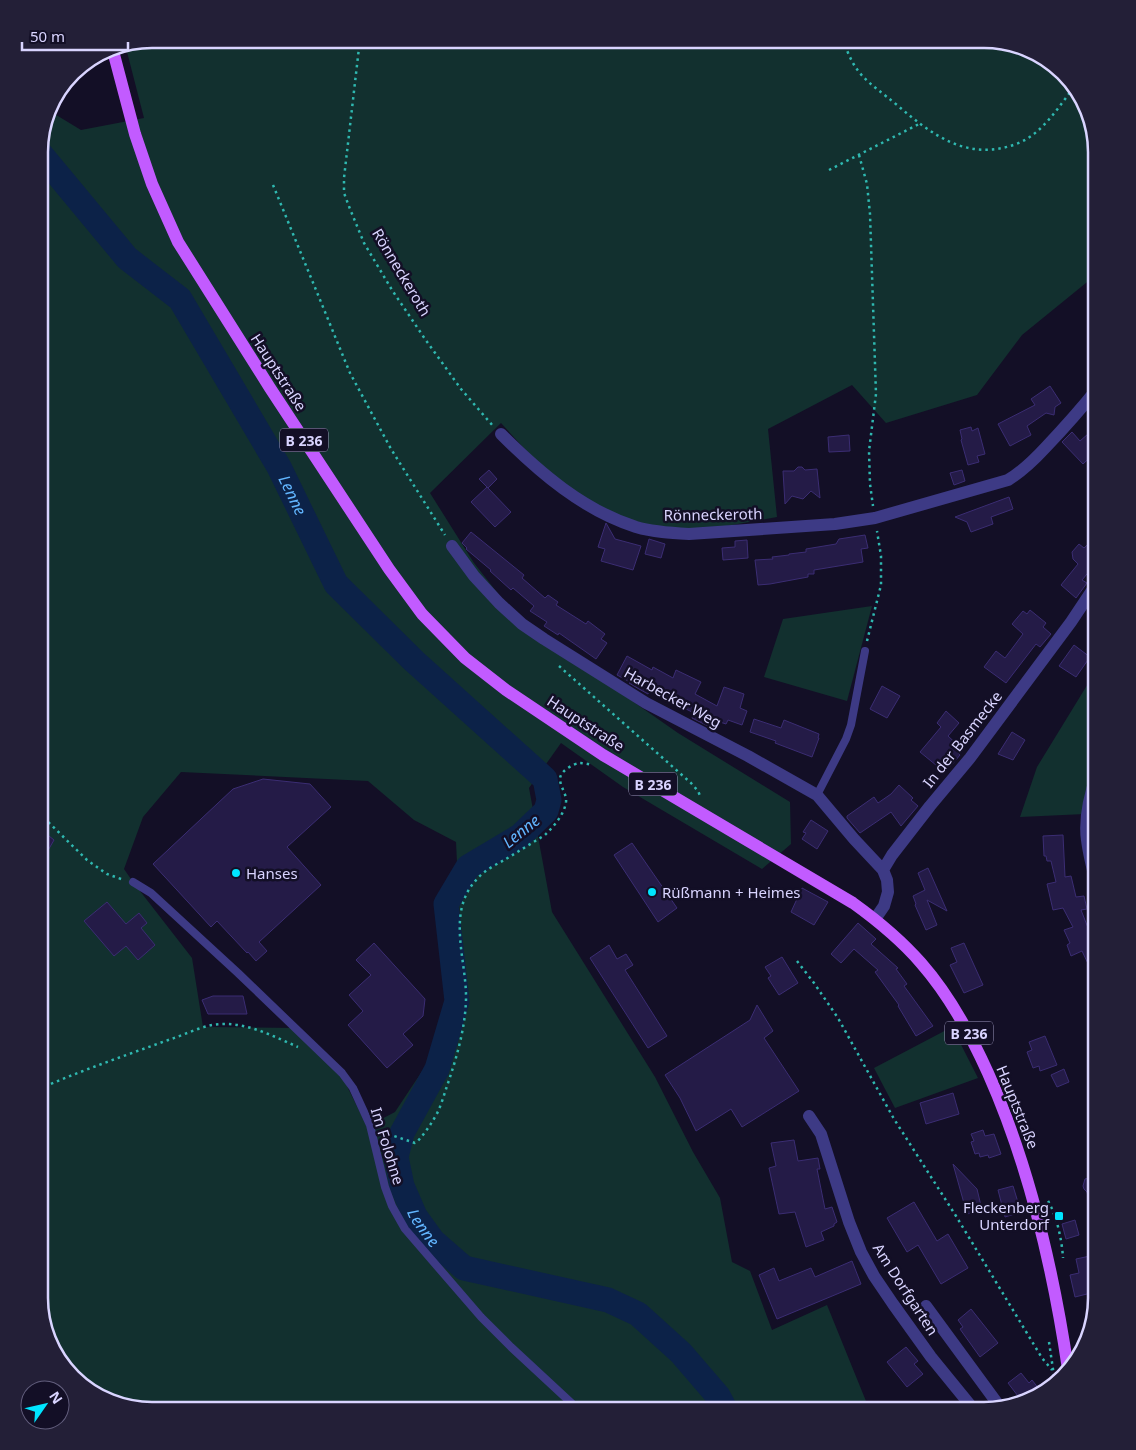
<svg xmlns="http://www.w3.org/2000/svg" width="1136" height="1450" font-family="'Noto Sans',sans-serif">
<rect width="100%" height="100%" fill="#130f26"/>
<path fill="#12302f" fill-rule="evenodd" d="M152,39h839l50,15 37,35 19,63v122l-75,61 -45,60 -91,28 -34,-38 -84,44 9,88 -61,11h-50l-29,-3 -48,-22 -45,-33 -43,-47 -71,70 44,70 48,61 156,109 112,69 1,42 -29,25 -139,-82 -62,-44 -32,45 23,124 103,165 38,75 27,46 12,64 18,9 22,59 55,-25 43,106h-719l-56,-15 -37,-35 -19,-63v-1154l9,-34 33,20 63,-12 -19,-74zM181,772l187,9 46,39 42,22 8,166 -69,104 -25,13 15,38 -42,-85 -49,-50 -91,-1 -11,-69 -59,-76 -9,-13 19,-52z
M872,606l-25,95 -83,-24 19,-58z
M1097,669v178l-5,2 -7,-35 -65,3 17,-50z
M952,1027l26,51 -83,30 -21,-40z"/>
<g fill="none" stroke-linecap="round" stroke-linejoin="round">
<path stroke="#0c2248" stroke-width="25" id="s1" d="M39,152l88,106 53,41 99,168 57,117 78,77 131,118 4,21 -3,11 -26,25 -52,31 -22,37 11,97 -20,68 -35,64 -6,24 6,29 13,30 18,25 31,27 144,32 30,14 43,39 37,43 8,15"/>
</g>
<path fill="#241b47" stroke="#3b2d73" d="M1050,386l11,17 -6,4 -1,8 -8,-2 -19,13 4,9 -21,11 -12,-22 37,-19 -4,-6z
M1097,426v25l-14,13 -21,-22 10,-10 8,9z
M971,427l1,4 6,-3 7,26 -8,2 2,6 -11,3 -7,-25 1,-1 -2,-9z
M849,435l1,16 -21,1 -1,-15z
M798,467h4l3,3 12,-1 3,29 -9,-7 -8,8 -11,-3 -7,8 -2,-33h11z
M489,470l8,9 -9,9 -9,-9z
M962,470l3,11 -11,4 -4,-12z
M487,487l24,25 -16,15 -24,-25z
M1009,497l4,12 -22,8 2,7 -22,8 -4,-10 -12,-5z
M606,523l9,16 26,7 -8,24 -32,-9 4,-12 -7,-2z
M471,532l53,43 -2,3 23,20 3,-3 10,7 -2,3 30,19 2,-3 17,13 -4,5 6,4 -11,16 -37,-26 -1,2 -14,-9 3,-4 -17,-11 4,-5 -21,-18 -2,2 -21,-19 1,-1 -25,-21 1,-1 -5,-5z
M865,535l3,13 -7,1 2,13 -49,8v4h-6v3l-38,7 -12,1 -3,-25 18,-1 -1,-2 17,-2v-1l17,-2v-3l30,-5 3,-5z
M1097,536v26l-15,18 5,3 -11,15 -15,-13 17,-21 -5,-5 -1,-7 7,-8 5,4z
M649,539l16,5 -4,14 -16,-4z
M747,540l1,18 -25,2 -1,-12 13,-1v-6z
M1030,610l16,13 -3,4 8,7 -11,13 -4,-3 -30,39 -22,-16 12,-16 9,7 18,-24 -11,-10 11,-13 4,3z
M1074,645l16,12 -14,20 -17,-11z
M627,656l25,14 1,-3 20,11 3,-8 25,12 -6,12 22,12 7,-19 20,7 -4,14 7,3 -5,14 -14,-5 -2,4 -12,-4 -4,7 -18,-9 2,-5 -44,-22 -2,3 -9,-5 -10,-6 1,-1 -13,-7z
M882,686l18,10 -13,22 -17,-9z
M946,711l13,12 -11,13 13,12 -4,4 3,3 -10,12 -3,-3 -5,6 -22,-18 21,-25 -4,-4z
M754,719l27,9 3,-8 35,14 -1,4h1l-7,19 -37,-14 1,-2 -26,-9z
M1012,732l13,8 -12,20 -15,-6z
M263,779l47,5 21,23 -44,40 34,38 -62,57 8,9 -11,10 -8,-9 -1,1 -30,-32 -6,6 -58,-63 80,-75z
M899,785l14,13 -2,2 7,6 -17,20 -10,-14 -31,21 -13,-15v-2l27,-19 4,6 13,-9z
M811,820l17,11 -11,18 -15,-10 4,-6 -3,-1z
M39,828l15,12 -15,26z
M1063,835l2,42 6,-1 5,21 8,-1 3,13 -6,1 11,28 -3,2 8,20v13l-4,1 -11,-23 -11,5 -4,-11 3,-2 -6,-13 9,-3 -10,-19 -10,2 -6,-26 9,-2 -5,-21h-4l-1,-5h-2l-1,-20z
M632,843l45,65 -19,14 -44,-67z
M928,868l19,43 -20,-11 10,25 -11,5 -11,-25 1,-1 -3,-8 12,-6 -7,-17z
M802,888l26,14 -14,23 -23,-13z
M107,902l19,22 13,-11 8,10 -6,5 14,17 -17,15 -12,-14 -12,10 -30,-35z
M858,923l18,16 -5,5 27,24 -2,1 11,15 -3,2 29,40 -17,10 -18,-30 1,-1 -24,-33 3,-2 -24,-21 -13,14 -10,-9z
M374,943l51,56 -2,17 -20,18 10,11 -26,23 -39,-43 15,-14 -14,-16 22,-20 -15,-15z
M964,943l19,42 -19,8 -14,-28 7,-3 -6,-14z
M609,945l8,14 9,-5 7,11 -8,5 42,66 -19,12 -58,-90z
M782,957l16,26 -19,12 -11,-17 3,-2 -6,-9z
M213,996h30l4,18h-39l-6,-14z
M757,1005l16,26 -9,7 35,53 -57,36 -11,-18 -35,22 -16,-33 -15,-23 85,-55z
M1045,1036l12,29 -17,6 -1,-5 -6,2 -6,-16 5,-2 -3,-8z
M1064,1069l5,13 -12,5 -6,-12z
M953,1093l6,21 -33,10 -6,-21z
M983,1130l2,6 9,-2 7,20 -12,4 -1,-3 -8,2 -1,-4 -4,1 -4,-12 3,-1 -3,-7z
M794,1140l4,21 20,-3 2,11h-3l8,40 7,-2 5,15 -3,2v2l-13,6 3,8 -18,7 -11,-35 -16,2 -10,-46 7,-2 -5,-23z
M953,1164l24,25 5,21 -15,4z
M1097,1176v42h-4l-6,-26 -3,-3 -1,-3 2,-7z
M1013,1186l8,26 -16,5 -7,-27z
M914,1202l23,39 11,-7 20,34 -27,16 -23,-39 -11,7 -20,-34z
M1075,1220l4,15 -13,4 -4,-15z
M1090,1256l4,15 -4,1 5,20 -20,5 -5,-22 9,-2 -3,-14z
M852,1261l9,23 -84,35 -18,-44 15,-7 5,13 32,-13 4,9z
M971,1309l27,34 -18,14 -20,-28 3,-2 -5,-7z
M906,1347l12,14 -4,3 9,10 -16,13 -20,-25z
M1021,1373l8,10 3,-3 11,14 -22,6 -13,-17z"/>
<g fill="none" stroke-linecap="round" stroke-linejoin="round">
<path stroke="#2fb8b0" stroke-width="2.5" stroke-dasharray="2.5 4" stroke-linecap="butt" d="M360,39l-16,139v15l6,16 14,34 28,47 33,49 36,50 32,37
M843,39c12,38 25,42 54,66 35,30 71,57 119,39 26,-9 43,-38 59,-58
M859,155l8,29 3,30 6,180 -7,57 1,33 3,22
M829,170l90,-46
M273,185l77,188 41,76 54,86
M867,641l14,-56v-29l-4,-25
M559,666l132,117 7,8 3,7
M39,813l48,47 20,14 17,6
M797,961l17,22 24,35 56,101 62,97 86,142 10,12
M39,1089c43,-19 88,-34 132,-50 16,-5 34,-15 51,-15 27,-1 53,13 76,23
M382,1132l33,11 2,-1c7,-8 13,-16 18,-25 5,-8 8,-19 11,-28 10,-29 19,-59 20,-89 1,-40 -21,-89 12,-122 7,-8 19,-14 28,-19 13,-8 26,-16 39,-24 9,-9 19,-20 21,-33 1,-8 -6,-15 -6,-23 0,-8 14,-16 20,-16 4,0 8,1 12,2
M1048,1201c9,15 14,40 15,57
M1049,1342l6,41"/>
<path stroke="#3d3a85" stroke-width="8" d="M817,795l29,-56 5,-14 14,-74
M133,882l18,11 87,80 104,100 11,15 17,37 15,62 7,19 13,23 76,88 30,30 69,64"/>
<path stroke="#3d3a85" stroke-width="12" d="M501,434c39,39 82,76 135,93 17,5 35,6 53,7l146,-10 40,-6 133,-38c15,-9 26,-20 38,-33 18,-19 35,-38 51,-58
M452,546l22,30 25,27 23,21 22,15 102,64 102,53 69,39 37,44 29,31 4,10 1,12 -4,14 -9,13
M883,870l9,-15 38,-49 40,-48 101,-136 26,-39
M1097,886c-4,-15 -8,-30 -10,-46 -3,-21 3,-46 10,-66
M809,1116l12,18 28,88 12,30 13,24 19,28 38,53 44,54
M926,1306l74,101"/>
<path stroke="#c25bff" stroke-width="12" d="M112,47l23,87 17,50 26,58 92,146 119,181 33,45 43,44 41,32 97,65 250,148c25,18 48,37 68,60 29,33 49,70 67,110 42,94 65,195 80,296"/>
</g>
<g fill="#00e5ff" stroke="#130f26" stroke-width="2">
<circle cx="236" cy="873" r="5"/>
<circle cx="652" cy="892" r="5"/>
<rect x="1054" y="1211" width="10" height="10" rx="2.5"/>
</g>
<g text-anchor="middle" dominant-baseline="central" stroke-width="5" stroke-linejoin="round" paint-order="stroke">
<g fill="#130f26" stroke="#9e99be" stroke-width="1">
<rect x="280" y="428.5" width="48" height="23" rx="4"/>
<rect x="629" y="772.5" width="48" height="23" rx="4"/>
<rect x="945" y="1021.5" width="48" height="23" rx="4"/>
</g>
<g font-size="14" font-weight="bold" fill="#d9d4ff">
<text x="304" y="440">B 236</text>
<text x="653" y="784">B 236</text>
<text x="969" y="1033">B 236</text>
</g>
<g font-size="15" fill="#d9d4ff" stroke="#130f26">
<text transform="translate(402 272) rotate(59)">Rönneckeroth</text>
<text transform="translate(279 372) rotate(57)">Hauptstraße</text>
<text transform="translate(713 514) rotate(-1)">Rönneckeroth</text>
<text transform="translate(673 697) rotate(29)">Harbecker Weg</text>
<text transform="translate(586 723) rotate(33)">Hauptstraße</text>
<text transform="translate(962 739) rotate(-52)">In der Basmecke</text>
<text transform="translate(1018 1107) rotate(68)">Hauptstraße</text>
<text transform="translate(388 1146) rotate(73)">Im Folohne</text>
<text transform="translate(906 1289) rotate(57)">Am Dorfgarten</text>
</g>
<g font-size="15" fill="#d9d4ff" stroke="#130f26" text-anchor="start">
<text x="246" y="873">Hanses</text>
<text x="662" y="892">Rüßmann + Heimes</text>
<text x="1049" y="1207" text-anchor="end">Fleckenberg<tspan x="1049" dy="17">Unterdorf</tspan></text>
</g>
<g font-size="16" font-style="italic" fill="#62b6ff" stroke="#130f26">
<text stroke="none"><textPath href="#s1" startOffset="431">Lenne</textPath></text>
<text transform="translate(521 831) rotate(-39)">Lenne</text>
<text stroke="none"><textPath href="#s1" startOffset="1331">Lenne</textPath></text>
</g>
</g>
<path d="M0 0H1136V1450H0ZM152 48H984A104 104 0 0 1 1088 152V1298A104 104 0 0 1 984 1402H152A104 104 0 0 1 48 1298V152A104 104 0 0 1 152 48Z" fill="#231f37" fill-rule="evenodd"/>
<path fill="none" stroke="#d9d4ff" stroke-width="2.5" d="M152 48H984A104 104 0 0 1 1088 152V1298A104 104 0 0 1 984 1402H152A104 104 0 0 1 48 1298V152A104 104 0 0 1 152 48Z"/>
<g transform="translate(45 1405) rotate(56)"><circle r="24" fill="#130f26" stroke="#625e7d"/>
<path d="M0-4L9 19L0 12L-9 19Z" fill="#00e5ff"/>
<text y="-8" font-size="14" font-weight="bold" text-anchor="middle" fill="#d9d4ff">N</text>
</g>
<path d="M22 42v8h106v-8" fill="none" stroke="#d9d4ff" stroke-width="2.5"/>
<text x="30" y="42" font-size="15" fill="#d9d4ff" stroke="#130f26" stroke-width="4" paint-order="stroke">50 m</text>
</svg>
